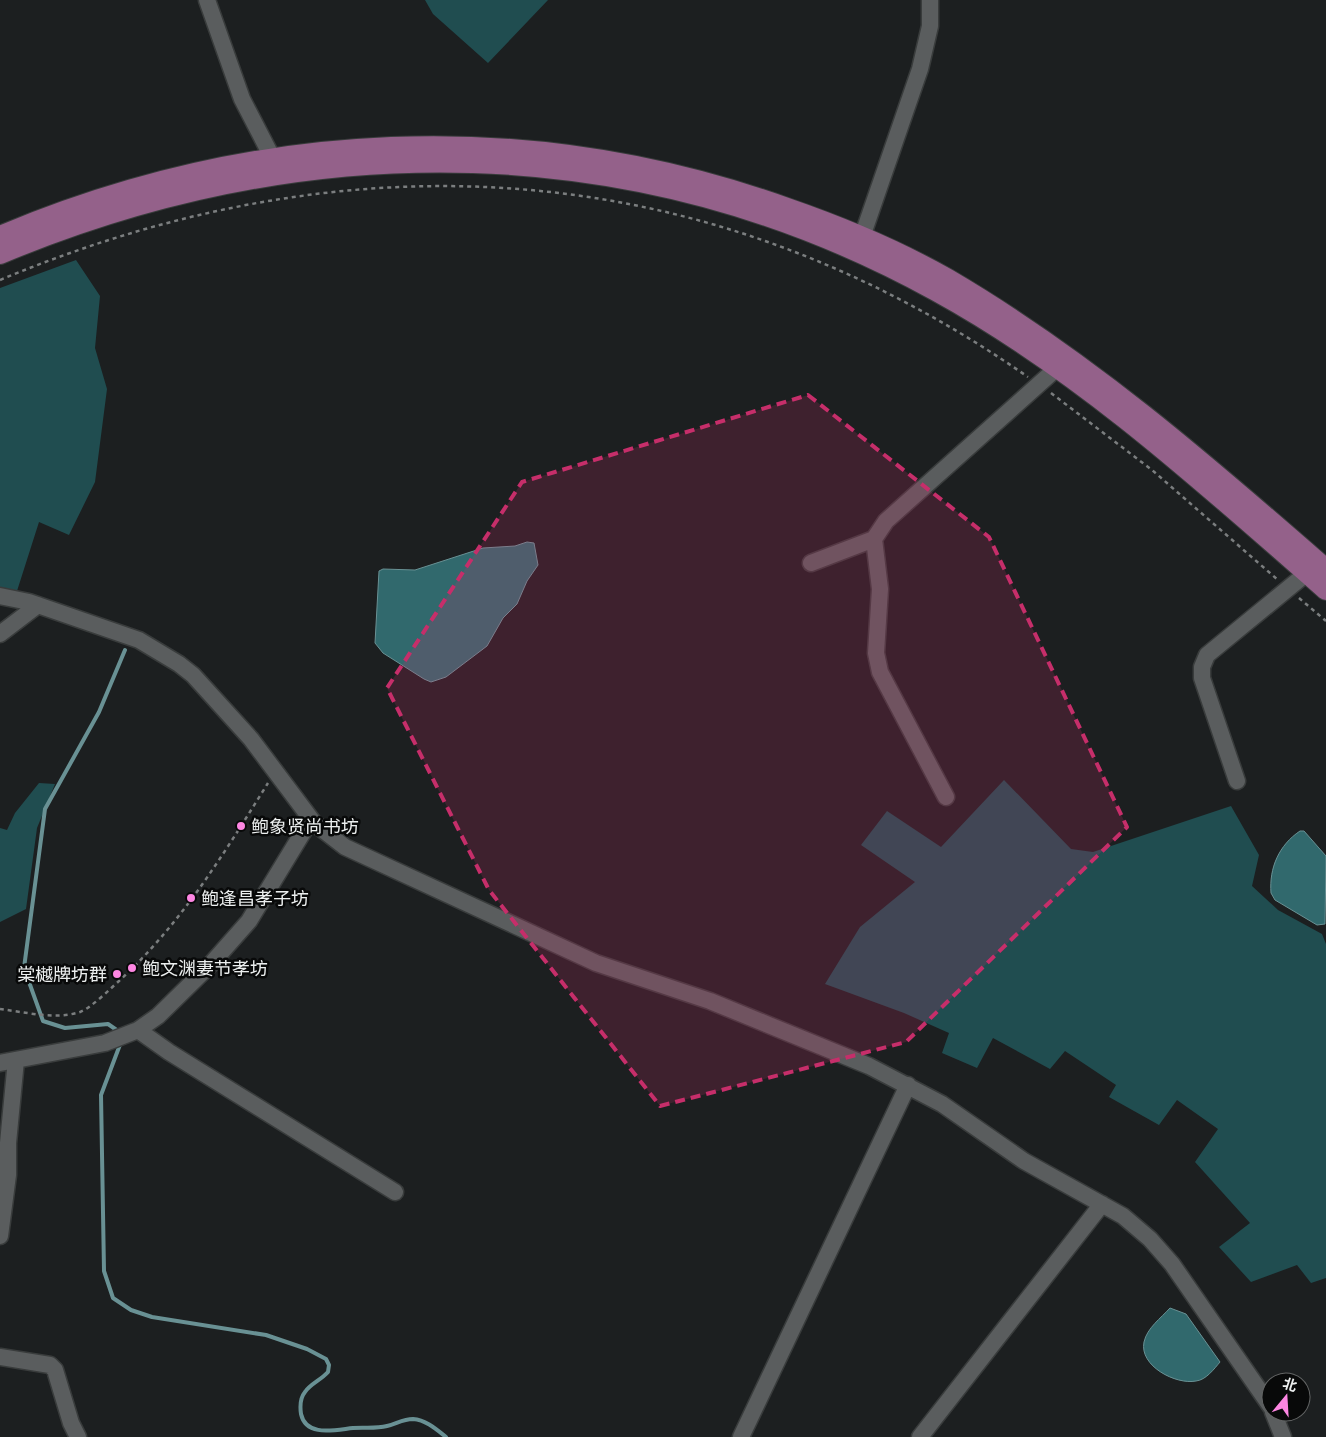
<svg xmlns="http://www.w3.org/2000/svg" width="1326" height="1437" font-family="'IBM Plex Sans','Noto Sans SC',sans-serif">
<rect width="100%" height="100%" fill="#1c1f20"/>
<path fill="#204d50" d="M425,0h123l-60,63 -55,-49z
M76,260l24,36 -5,52 12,41 -12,93 -26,53 -30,-13 -22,69 -17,-1v-302z
M1004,780l67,69 22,3 138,-46 28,49 -7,31 26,24 44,24 4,10v334l-15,5 -14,-18 -46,17 -32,-35 31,-24 -55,-61 23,-33 -41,-29 -18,25 -50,-28 7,-12 -51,-34 -15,18 -57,-31 -16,30 -35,-15 7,-20 -45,-20 -79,-29 35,-57 55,-45 -54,-37 26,-34 54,36z
M39,783l16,1 -18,44 -11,81 -26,13v-94l7,2 8,-17z"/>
<path fill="#31696d" stroke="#699194" d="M527,542l7,1 4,22 -11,16 -10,23 -14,14 -16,28 -41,31 -15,5 -7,-3 -41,-26 -8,-10 4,-72 4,-2 32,1 68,-22 32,-2z
M1300,831h4l22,25 -1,68 -8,1 -42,-25 -4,-7c-2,-25 8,-48 29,-62z
M1170,1308l16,6 34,48c-6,7 -14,18 -24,19 -20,4 -57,-15 -52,-39 3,-14 17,-24 26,-34z"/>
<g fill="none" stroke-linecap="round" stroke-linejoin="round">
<path stroke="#699194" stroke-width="4" d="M121,1033l-13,-9 -43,4 -22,-7 -19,-53 21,-159 54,-97 26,-62
M121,1042l-20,53 3,176 9,27 18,12 21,7 114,18 41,14 19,10 3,6 -1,7c-7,8 -18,12 -23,20 -5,6 -5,15 -4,22 5,23 33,16 52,14 11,-1 22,1 34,-2 9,-2 16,-7 26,-7 13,1 23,10 33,18"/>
<g stroke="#393c3c" stroke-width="19">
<path id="minor" d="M207,0l35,99 31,60
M862,237l58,-168 10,-43v-26
M874,539l6,50 -4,64 4,19 66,125
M811,563l63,-24 12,-18 171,-153
M0,596l29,6 110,38 40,24 14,11 58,64 63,84 31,24 251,116 114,38 159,65 73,38 82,57 99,55 27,23 22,25 99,143
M0,634l38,-29
M1237,781l-35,-103v-11l5,-12 100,-82
M138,1030l31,22 226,140
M0,1063l105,-20 33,-13 20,-14 53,-52 38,-43 62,-102
M0,1236l8,-61v-32l8,-83
M0,1357l50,8 5,5 16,53 7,14
M1273,1412l10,25
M741,1437l167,-352
M920,1437l182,-233"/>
</g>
<g stroke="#393c3c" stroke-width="22">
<path id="major" d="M0,236c254,-107 527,-121 787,-28 55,19 110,42 161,71 138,81 258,185 378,290
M0,254c309,-129 640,-126 936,37 144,79 267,191 390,299"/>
</g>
<path stroke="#7b7e7f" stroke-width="2.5" stroke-dasharray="4 4" stroke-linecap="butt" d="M0,280c355,-148 709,-125 1028,97
M1051,393l101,77 126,110
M1299,598l27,23
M0,1009c24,3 56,11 80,3 11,-4 30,-23 39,-31 62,-57 104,-126 149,-198"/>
<use href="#minor" stroke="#5a5d5e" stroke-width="16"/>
<use href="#major" stroke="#94618a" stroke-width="20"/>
</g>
<path fill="#c62e6a" fill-opacity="0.2" stroke="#c62e6a" stroke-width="4" stroke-dasharray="10 6" stroke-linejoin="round" d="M808,395l181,142 138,290 -221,215 -246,64 -171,-216 -102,-202 135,-206z"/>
<g fill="#fd86e2" stroke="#080909" stroke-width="2">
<circle cx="241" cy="826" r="5"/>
<circle cx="191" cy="898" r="5"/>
<circle cx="132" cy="968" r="5"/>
<circle cx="117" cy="974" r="5"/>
</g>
<g text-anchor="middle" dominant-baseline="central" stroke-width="5" stroke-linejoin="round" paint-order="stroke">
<g font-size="18" fill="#ecefef" stroke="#080909" text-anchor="start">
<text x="251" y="826">鲍象贤尚书坊</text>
<text x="201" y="898">鲍逢昌孝子坊</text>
<text x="142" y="968">鲍文渊妻节孝坊</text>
<text x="107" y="974" text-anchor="end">棠樾牌坊群</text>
</g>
</g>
<g transform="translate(1286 1397) rotate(18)"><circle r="24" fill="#080909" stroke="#636565"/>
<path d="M0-4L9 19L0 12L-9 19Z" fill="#fd86e2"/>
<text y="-8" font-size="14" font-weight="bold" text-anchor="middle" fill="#ecefef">北</text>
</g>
</svg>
